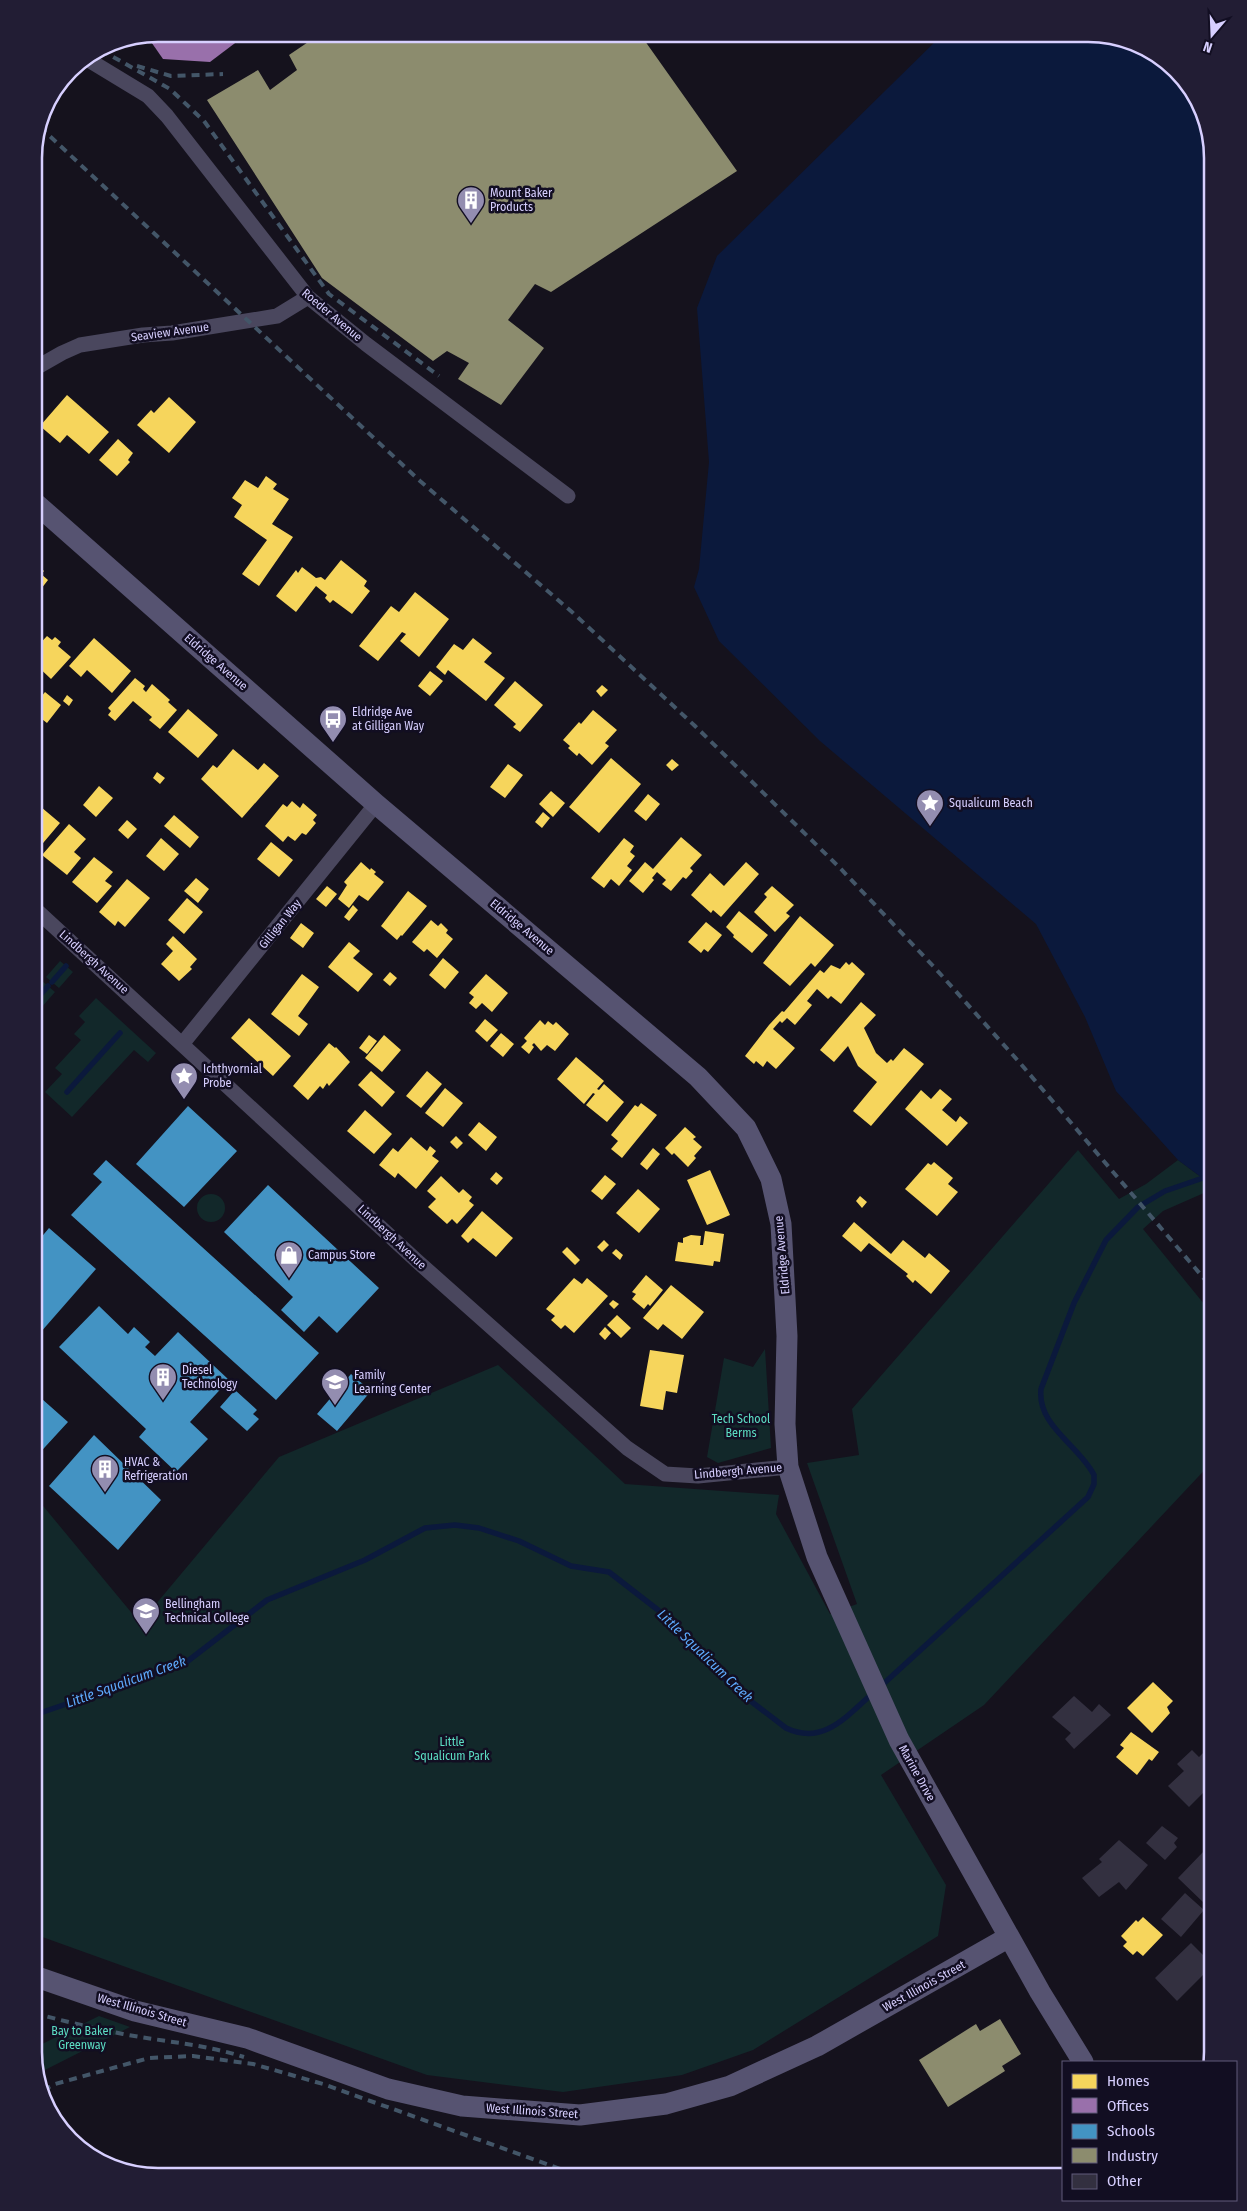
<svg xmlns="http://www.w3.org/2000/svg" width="1247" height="2211" font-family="'Fira Sans Condensed',sans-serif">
<rect width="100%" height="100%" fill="#15121d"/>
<path fill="#12282a" d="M60,961l13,11 -14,16 -13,-11z
M41,980l14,12 -21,24v-27z
M96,998l60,55 -8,9 -14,-12 -62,67 -27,-25 17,-18 -7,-6 26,-28 -7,-6 11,-12 -6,-6z
M1078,1150l41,49 27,-15 32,-24 35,26v3l-50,22 -20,18 70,86v146l-229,244 -103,70 65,110 -8,51 -185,114 -71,25 -119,17 -136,-17 -393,-141v-439l106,128 139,-166 219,-92 127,119 154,11 -3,19 54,100 27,-10 -50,-141 52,-8 -7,-46z
M197 1208a14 14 0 1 1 28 0a14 14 0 1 1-28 0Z
M765,1349l6,99 -53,15 -11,-6 17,-99 29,9z
M99,2016l31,11 -91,46 -5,-25z"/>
<path fill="#0b193c" d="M943,34h154l61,21 42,49 13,55v1027l-35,-26 -62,-69 -31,-74 -49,-93 -216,-183 -101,-100 -25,-54 5,-18 10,-107 -12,-154 20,-52z"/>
<path fill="#f6d55c" d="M67,395l42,37 -20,22 -22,-19 -7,8 -20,-17z
M169,397l27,25 -27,31 -32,-28 14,-15 3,3z
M118,439l15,14 -5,7 2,2 -13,14 -18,-16z
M266,476l11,8 -4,5 16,10 -17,25 21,13 -34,49 -17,-12 25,-34 -33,-23 8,-12 -10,-7 13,-18 13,8z
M341,560l26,21 -3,5 6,5 -18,23 -19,-14 -3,3 -5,-5 2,-3 -11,-9 -20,26 -20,-16 20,-26 2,3 4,-6 14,11 5,-1 4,3z
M38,566l6,5 -3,3 7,6 -14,18v-30z
M415,592l34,27 -30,38 -19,-16 6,-7 -4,-2 -24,29 -19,-15 32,-40 8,6z
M47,636l5,4 3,-3 6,5 -3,4 13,11 -20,22 -17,-16v-13z
M94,638l37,33 -19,22 -25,-23 -6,7 -12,-11z
M473,638l19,15 -8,9 21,16 -19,23 -38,-31 -3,5 -9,-8 18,-23 9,6z
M430,671l13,10 -13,15 -12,-10z
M135,678l10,8 -2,3 3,3 6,-8 18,16 -2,2 9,8 -17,19 -11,-9 3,-3 -19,-16 -18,20 -7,-6 3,-4 -3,-3z
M515,681l28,24 -23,27 -7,-5 3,-3 -22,-19z
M602,685l6,5 -7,7 -5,-6z
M45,692l16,13 -14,18 -13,-10v-7z
M67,695l6,5 -4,6 -6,-5z
M188,709l30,26 -20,23 -30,-26z
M593,710l24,20 -12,13 4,3 -17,19 -13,-12 -2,3 -9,-8 2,-2 -7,-6 16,-18 2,2z
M233,749l25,21 6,-7 15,13 -37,42 -41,-39 12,-14 4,3z
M611,758l30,26 -42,49 -30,-26z
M672,759l7,6 -7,6 -6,-6z
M508,764l15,11 -18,23 -15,-11z
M157,772l8,6 -5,6 -7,-6z
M99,786l14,12 -17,19 -13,-12z
M551,791l14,12 -12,14 -14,-13z
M648,794l12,10 -14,17 -12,-10z
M292,801l8,7 3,-5 14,12 -4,5 3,3 -10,12 -4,-2 -7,8 -7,-5 -5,6 -18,-16 18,-22 4,3z
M41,807l19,16 -22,26 -4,-4v-30z
M543,812l7,6 -8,10 -7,-6z
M174,815l25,22 -9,11 -26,-22z
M127,820l10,9 -9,10 -10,-9z
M69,824l17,15 -12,13 7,6 -14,17 -25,-20z
M681,837l21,18 -12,13 3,3 -7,8 -3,-2 -12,14 -9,-7 4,-4 -9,-8 -5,6 2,2 -11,13 -14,-12 16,-19 8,7z
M161,838l18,16 -15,17 -18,-15z
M624,838l10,8 -4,6 5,4 -8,10 5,4 -13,16 -8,-7 -7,9 -13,-10z
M271,842l22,18 -14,17 -22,-18z
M94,857l19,15 -8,9 7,5 -15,17 -25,-21z
M361,862l9,8 1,-2 5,4 -2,2 10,8 -16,19 -9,-6 -10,13 -11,-9 9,-14 -3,-3z
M746,862l13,12 -38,43 -8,-7 -2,3 -20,-18 19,-22 14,13z
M196,878l13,11 -11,14 -14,-12z
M127,879l23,19 -25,29 -7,-6 -3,5 -16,-14z
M327,886l10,8 -11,13 -10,-8z
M772,886l22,19 -8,8 4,3 -15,16 -21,-20 13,-15 -3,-3z
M408,891l19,15 -25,30 -1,-1 -4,5 -16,-14z
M187,898l16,14 -19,22 -16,-14z
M353,905l5,5 -9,11 -5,-4z
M739,911l29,24 -16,18 -19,-16 1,-2 -8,-8z
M800,916l34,29 -19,22 -4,-4 -21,23 -27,-23z
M431,920l7,6 3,-3 7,7 -2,3 7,6 -16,19 -10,-9 -3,3 -12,-10z
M706,922l16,13 -14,17 -4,-3 -3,4 -13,-11z
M301,923l13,10 -11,15 -13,-10z
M173,936l24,23 -7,8 2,2 -13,12 -18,-17 12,-13 -7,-7z
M349,942l11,9 -7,7 20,16 -15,18 -30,-25z
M443,958l16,14 -14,17 -16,-14z
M846,962l3,3 3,-3 13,12 -24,30 -10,-8 -3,3 -11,-10 -10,12 5,4 -17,20 -8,-7 -5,5 -2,-2 -7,8 22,19 -19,21 -9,-8 -4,6 -7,-6 -2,3 -9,-8 24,-31 13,-14 2,1 36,-42 4,3 7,-8 9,4z
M390,972l7,6 -7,8 -7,-6z
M302,974l17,13 -21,29 10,8 -9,12 -28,-22z
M486,974l22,19 -16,19 -10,-9 -6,6 -7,-6 5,-6 -5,-4z
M861,1002l15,13 -12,13 12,25 11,10 4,-4 2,2 11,-13 20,16 -53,62 -18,-15 24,-29 -19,-16 -10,-20 -14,16 -14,-12z
M249,1018l42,38 -18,20 -42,-38z
M485,1019l13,11 -11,12 -12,-11z
M540,1020l5,5 3,-4 5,4 3,-3 13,12 -14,17 -8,-6 -6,6 -7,-8 -2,2 2,2 -5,7 -8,-7 6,-6 -3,-3z
M501,1033l13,11 -11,13 -13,-11z
M369,1035l8,6 -10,13 -8,-6z
M384,1035l17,15 -19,22 -17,-14z
M329,1043l6,5 1,-1 14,15 -21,24 -2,-3 -4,6 -3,-3 -12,14 -15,-14z
M576,1057l28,24 -7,8 2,1 5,-6 20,18 -17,20 -21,-17 9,-11 -2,-1 -9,11 -27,-25z
M371,1071l24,21 -13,15 -24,-22z
M427,1071l15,13 -21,24 -15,-12z
M445,1088l18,15 -20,24 -18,-14z
M940,1089l12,10 -10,11 14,12 4,-6 8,7 -21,23 -42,-37 16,-19 10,9z
M641,1103l16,12 -35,43 -11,-9 7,-8 -7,-6 24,-30 3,2z
M365,1110l27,24 -18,20 -27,-23z
M479,1122l18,15 -11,14 -18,-16z
M685,1127l11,10 -3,2 9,8 -8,9 2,2 -8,9 -14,-14 -2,2 -7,-7z
M456,1136l7,7 -6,6 -7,-7z
M411,1137l16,14 3,-5 6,5 -4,5 7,5 -23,28 -18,-16 -3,5 -16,-13 14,-17 5,4z
M653,1148l7,6 -13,16 -7,-6z
M934,1162l19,16 -5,6 10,8 -21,24 -32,-27 23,-26 3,2z
M710,1170l20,45 -23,10 -20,-45z
M496,1172l7,6 -6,7 -7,-6z
M605,1175l11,9 -14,16 -11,-9z
M441,1176l18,17 4,-4 9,8 -3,4 5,4 -17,19 -5,-5 -5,5 -19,-17 8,-8 -9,-8z
M638,1189l22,20 -21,24 -23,-20z
M860,1196l7,6 -5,6 -6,-7z
M482,1211l31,27 -17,19 -23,-19 -5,5 -7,-7z
M854,1222l37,32 12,-14 22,18 4,-5 21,18 -19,23 -16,-14 -2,3 -7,-7 2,-2 -39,-31 -8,9 -19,-16z
M705,1231l19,3 -4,28 -6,-1 -1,5 -38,-5 3,-19 5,1v-5l8,-3 10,1 -1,9h3z
M604,1240l5,5 -7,7 -5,-5z
M567,1247l13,13 -5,5 -13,-13z
M616,1249l7,6 -3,5 -8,-7z
M646,1275l17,15 -13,16 -2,-2 -4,5 -12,-10 4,-5 -4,-2z
M574,1278l8,6 5,-6 21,18 -34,37 -9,-8 -4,4 -10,-9 4,-4 -9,-7z
M671,1285l33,27 -22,27 -19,-15 -5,6 -15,-12z
M613,1300l6,4 -5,5 -5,-5z
M617,1315l14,13 -10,10 -14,-13z
M605,1327l6,6 -6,7 -6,-6z
M650,1350l34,5 -7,38 -11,-2 -3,19 -23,-4z
M1153,1682l20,19 -6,6 3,6 -18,20 -25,-25z
M1131,1732l28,20 -7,9 -3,-2 -12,16 -21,-18 8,-9 -4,-3z
M1143,1917l20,18 -20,21 -6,-5 -4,4 -10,-9 4,-4 -6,-6 15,-16 2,2z"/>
<path fill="#9970ab" d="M159,34h88l-37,28 -47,-3 -16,-23z"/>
<path fill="#4393c3" d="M188,1106l49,45 -53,56 -48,-43z
M106,1160l213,193 -43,47 -205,-185 31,-33 -9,-8z
M268,1185l111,103 -42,45 -18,-17 -15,16 -23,-22 12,-13 -69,-65z
M49,1228l47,41 -56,64 -6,-6v-81z
M99,1306l29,28 6,-7 16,15 -5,5 10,9 23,-24 51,48 -39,42 18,17 -32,33 -37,-35 7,-8 -87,-82z
M351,1374l20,17 -34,40 -20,-17z
M235,1390l22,20 -4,4 6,5 -12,12 -27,-24z
M42,1399l26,23 -34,37v-52z
M94,1435l67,65 -43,50 -69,-64z"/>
<path fill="#8c8c6e" d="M320,34h320l97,137 -186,121 -16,-8 -27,36 36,28 -43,57 -43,-26 11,-16 -22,-12 -14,10 -111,-83 -115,-178 51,-30 12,20 27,-20 -8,-15z
M1000,2019l21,35 -19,12 3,5 -57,36 -29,-47 57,-36 4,7z"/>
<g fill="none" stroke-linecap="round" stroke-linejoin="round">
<path stroke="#0b193c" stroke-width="5.5" d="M52,982l14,-16
M34,1002l14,-16
M67,1092l53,-59
M880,1687l208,-190 6,-13v-9c-15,-30 -57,-49 -53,-86l33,-86 32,-63 32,-33 27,-16 38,-13
M34,1715l150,-51 83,-64 98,-40 60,-32 30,-3 24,3 40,13 52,25 38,6 49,38 77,79 51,39c37,18 61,-12 87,-35"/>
</g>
<path fill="#333040" d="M1074,1696l18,16 7,-8 12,11 -37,34 -9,-10 6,-6 -19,-16z
M1211,1745l2,3v35l-24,24 -21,-21 16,-15 -7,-7 15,-14 7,7z
M1162,1826l16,12 -4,5 3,4 -12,13 -19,-17z
M1119,1840l29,25 -22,25 -7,-8 -20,15 -17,-19 20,-16 -3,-3z
M1204,1851l9,9v36l-8,8 -27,-26z
M1185,1893l19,17 -23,27 -20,-18z
M1191,1943l22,22 -36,36 -22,-23z"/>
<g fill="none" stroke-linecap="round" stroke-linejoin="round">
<path stroke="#4a475e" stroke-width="15" d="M87,59l61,37 19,20 141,181 58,47 202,152
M34,369l28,-16 18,-8 63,-10 29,-2 105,-17 31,-19
M34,908l383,353 210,187 38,26 33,2 90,-9
M183,1043l193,-239"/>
<path stroke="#565371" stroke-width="21" d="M34,502l342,302 322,273 48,51 25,51 10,45 6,112 -2,88 3,43 29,90 82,183 141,252 43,70
M34,1976l101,35 112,27 141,51 74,17 118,9 86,-11 64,-18 87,-40 192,-109"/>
<path stroke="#435668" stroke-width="4" stroke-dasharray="8 6" stroke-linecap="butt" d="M101,50l69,39 34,32 125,173 110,82
M137,66l34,10 52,-2
M40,127l380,354 152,131 123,114 144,141 96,101 85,95 193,226
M34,2013c29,8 59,15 89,21 42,8 80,10 121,23
M43,2090l12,-6 94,-26 44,-2 60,8 70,20 260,93"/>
</g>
<defs>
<g id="building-pin" transform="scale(1.4375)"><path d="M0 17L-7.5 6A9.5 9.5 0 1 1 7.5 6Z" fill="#938db0" stroke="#120e22"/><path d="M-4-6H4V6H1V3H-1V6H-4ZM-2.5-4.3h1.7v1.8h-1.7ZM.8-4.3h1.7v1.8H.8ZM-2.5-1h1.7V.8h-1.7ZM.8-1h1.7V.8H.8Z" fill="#fff"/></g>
<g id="bus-pin" transform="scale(1.4375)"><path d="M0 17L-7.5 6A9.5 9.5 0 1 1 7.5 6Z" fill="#938db0" stroke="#120e22"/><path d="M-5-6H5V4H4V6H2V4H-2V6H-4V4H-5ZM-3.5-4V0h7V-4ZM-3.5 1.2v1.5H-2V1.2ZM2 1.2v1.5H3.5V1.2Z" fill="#fff"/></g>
<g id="sight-pin" transform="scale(1.4375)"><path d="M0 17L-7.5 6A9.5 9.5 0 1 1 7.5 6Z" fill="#938db0" stroke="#120e22"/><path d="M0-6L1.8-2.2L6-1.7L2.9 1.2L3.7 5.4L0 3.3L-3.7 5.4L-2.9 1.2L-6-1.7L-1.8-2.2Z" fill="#fff"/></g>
<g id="shop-pin" transform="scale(1.4375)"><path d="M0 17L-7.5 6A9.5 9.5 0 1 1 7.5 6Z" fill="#938db0" stroke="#120e22"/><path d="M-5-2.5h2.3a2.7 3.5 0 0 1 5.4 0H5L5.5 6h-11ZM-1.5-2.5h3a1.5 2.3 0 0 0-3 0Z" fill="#fff"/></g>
<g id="university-pin" transform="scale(1.4375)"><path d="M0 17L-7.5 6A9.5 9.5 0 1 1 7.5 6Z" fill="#938db0" stroke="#120e22"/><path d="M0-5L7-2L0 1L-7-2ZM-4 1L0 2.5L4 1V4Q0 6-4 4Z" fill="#fff"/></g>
</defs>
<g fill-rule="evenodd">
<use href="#building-pin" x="471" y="200"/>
<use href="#bus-pin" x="333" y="719"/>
<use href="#sight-pin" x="930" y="803"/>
<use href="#sight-pin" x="184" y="1076"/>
<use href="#shop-pin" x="289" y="1255"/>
<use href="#building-pin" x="163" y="1377"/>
<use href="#university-pin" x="335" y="1382"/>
<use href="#building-pin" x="105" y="1469"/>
<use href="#university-pin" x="146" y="1611"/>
</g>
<g text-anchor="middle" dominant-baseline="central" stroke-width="5" stroke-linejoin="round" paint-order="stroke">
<g font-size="12" fill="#d7cfff" stroke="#120e22" text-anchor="start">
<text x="490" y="193">Mount Baker<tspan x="490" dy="14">Products</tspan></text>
<text x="352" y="712">Eldridge Ave<tspan x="352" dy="14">at Gilligan Way</tspan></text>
<text x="949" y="803">Squalicum Beach</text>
<text x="203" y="1069">Ichthyornial<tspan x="203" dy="14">Probe</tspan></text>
<text x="308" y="1255">Campus Store</text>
<text x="182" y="1370">Diesel<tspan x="182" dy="14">Technology</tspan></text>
<text x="354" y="1375">Family<tspan x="354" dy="14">Learning Center</tspan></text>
<text x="124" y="1462">HVAC &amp;<tspan x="124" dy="14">Refrigeration</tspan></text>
<text x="165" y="1604">Bellingham<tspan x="165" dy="14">Technical College</tspan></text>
</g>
<g font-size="12" fill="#d7cfff" stroke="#120e22">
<text transform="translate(332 315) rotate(40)">Roeder Avenue</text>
<text transform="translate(170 332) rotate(-8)">Seaview Avenue</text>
<text transform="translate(216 662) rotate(41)">Eldridge Avenue</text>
<text transform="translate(280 924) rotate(-51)">Gilligan Way</text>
<text transform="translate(522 927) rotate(40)">Eldridge Avenue</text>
<text transform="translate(94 962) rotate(42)">Lindbergh Avenue</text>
<text transform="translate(392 1237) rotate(43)">Lindbergh Avenue</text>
<text transform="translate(782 1255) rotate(-95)">Eldridge Avenue</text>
<text transform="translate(738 1471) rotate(-5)">Lindbergh Avenue</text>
<text transform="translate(917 1773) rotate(61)">Marine Drive</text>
<text transform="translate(924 1986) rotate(-29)">West Illinois Street</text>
<text transform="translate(142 2010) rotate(16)">West Illinois Street</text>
<text transform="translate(532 2111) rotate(4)">West Illinois Street</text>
</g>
<g font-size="12" fill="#5cdec4" stroke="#120e22">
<text x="741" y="1419">Tech School<tspan x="741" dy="14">Berms</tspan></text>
<text x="452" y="1742">Little<tspan x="452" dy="14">Squalicum Park</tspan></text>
<text x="82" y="2031">Bay to Baker<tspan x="82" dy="14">Greenway</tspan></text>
</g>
<g font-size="14" font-style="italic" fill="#5eabfe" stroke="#120e22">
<text transform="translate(705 1656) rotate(44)">Little Squalicum Creek</text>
<text transform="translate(126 1682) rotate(-20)">Little Squalicum Creek</text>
</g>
</g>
<path d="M0 0H1247V2211H0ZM158 42H1088A116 116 0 0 1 1204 158V2052A116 116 0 0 1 1088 2168H158A116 116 0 0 1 42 2052V158A116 116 0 0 1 158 42Z" fill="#221d34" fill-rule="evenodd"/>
<path fill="none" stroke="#d7cfff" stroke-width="2.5" d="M158 42H1088A116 116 0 0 1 1204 158V2052A116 116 0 0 1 1088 2168H158A116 116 0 0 1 42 2052V158A116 116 0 0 1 158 42Z"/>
<rect x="1062" y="2061" width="175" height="140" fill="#120e22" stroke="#615b7a"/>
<rect x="1072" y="2074" width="25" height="15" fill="#f6d55c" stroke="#615b7a"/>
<text x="1107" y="2086" font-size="15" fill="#d7cfff">Homes</text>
<rect x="1072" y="2098" width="25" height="15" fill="#9970ab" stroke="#615b7a"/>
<text x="1107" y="2111" font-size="15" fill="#d7cfff">Offices</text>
<rect x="1072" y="2124" width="25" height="15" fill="#4393c3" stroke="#615b7a"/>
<text x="1107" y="2136" font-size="15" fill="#d7cfff">Schools</text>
<rect x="1072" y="2148" width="25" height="15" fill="#8c8c6e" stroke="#615b7a"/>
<text x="1107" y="2161" font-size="15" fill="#d7cfff">Industry</text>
<rect x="1072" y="2174" width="25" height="15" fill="#333040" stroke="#615b7a"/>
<text x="1107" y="2186" font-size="15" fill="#d7cfff">Other</text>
<g transform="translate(1212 35) rotate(199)" stroke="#120e22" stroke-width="4" paint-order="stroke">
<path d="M0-4L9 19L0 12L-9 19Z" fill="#d7cfff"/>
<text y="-8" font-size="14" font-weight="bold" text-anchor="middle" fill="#d7cfff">N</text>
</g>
</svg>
